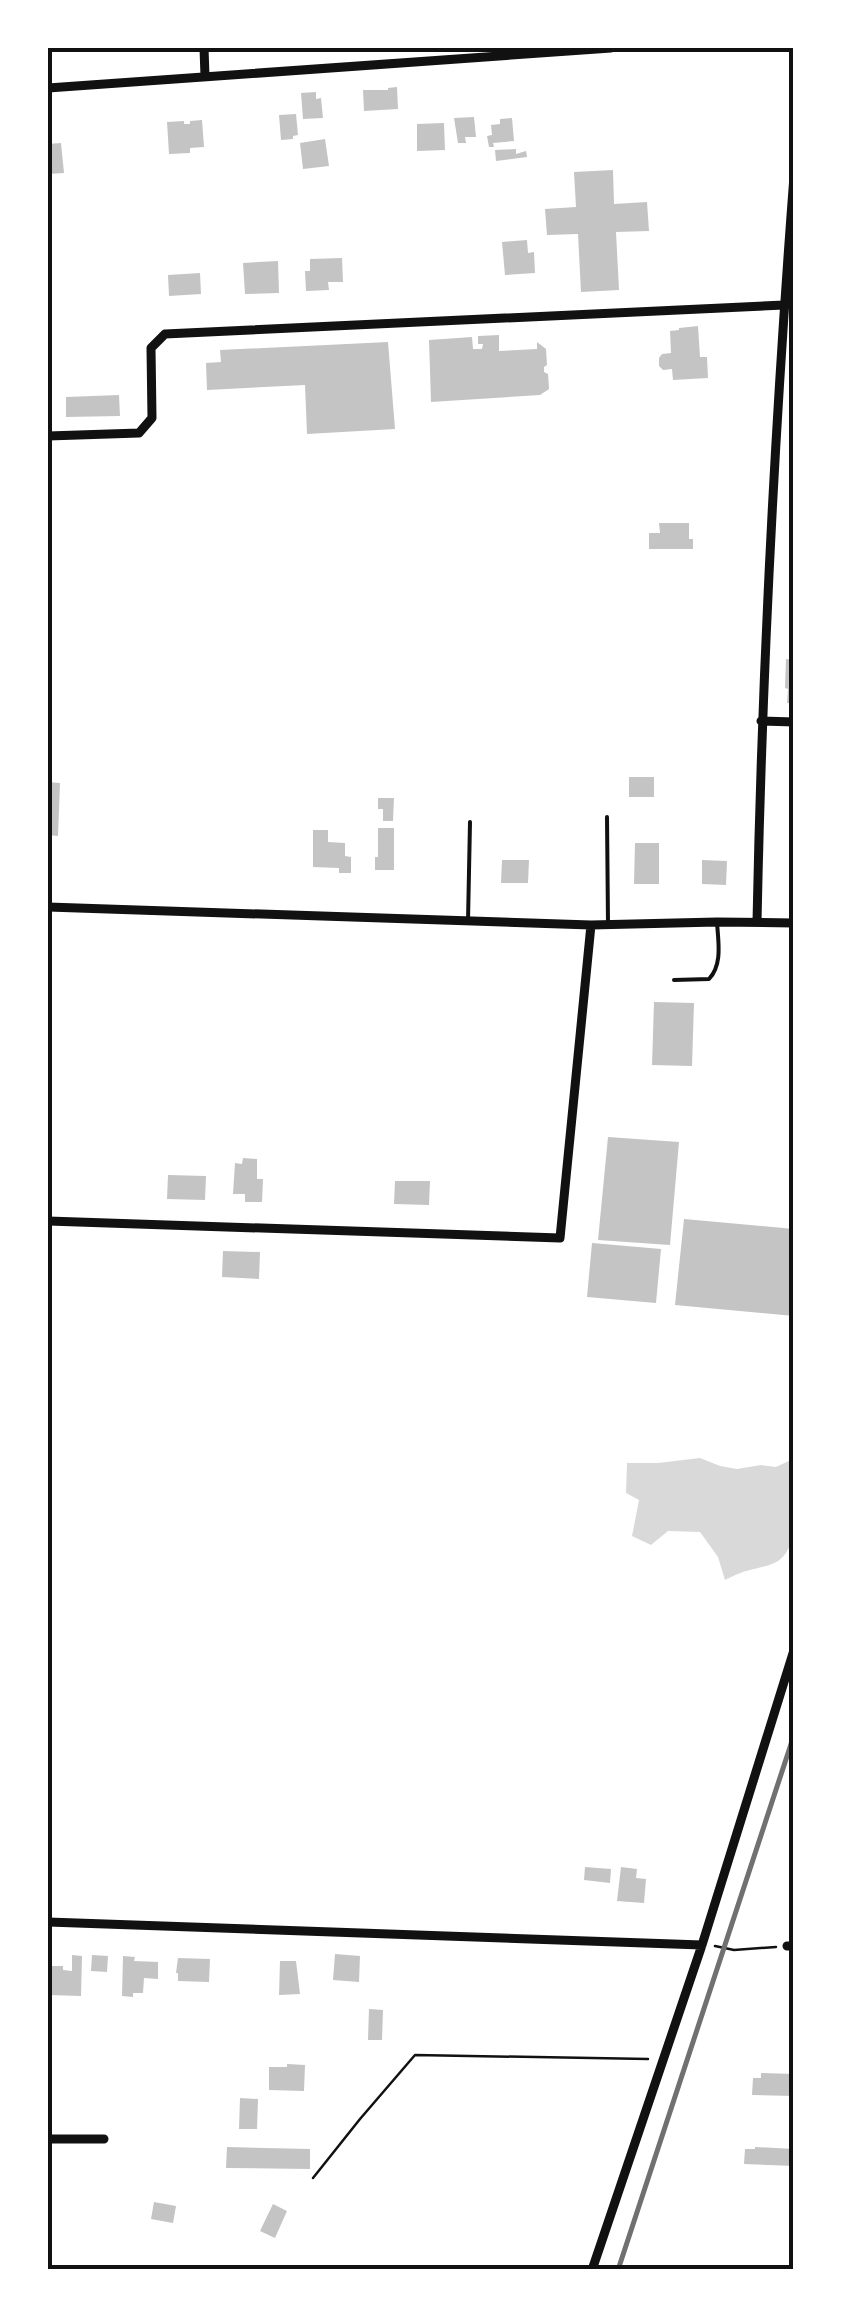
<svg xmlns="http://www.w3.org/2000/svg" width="841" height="2317" font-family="'Public Sans',sans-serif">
<rect width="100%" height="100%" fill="#fff"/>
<path fill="#d9d9d9" d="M700,1458l20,8 17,3 24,-4 15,2 17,-8v76c-7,28 -18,29 -43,35 -9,2 -17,6 -25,10l-7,-23 -18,-25 -32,-1 -17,14 -19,-9 7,-36 -13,-7 1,-30h31z"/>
<path fill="#c4c4c4" d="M397,87l1,22 -34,2 -1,-21h25v-2z
M316,92v7l5,-1 2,20 -20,1 -2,-26z
M296,114l2,21 -5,1v3l-12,1 -2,-25z
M474,117l2,20h-11l1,6h-8l-4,-25z
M512,118l2,23 -21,2 1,4h-5l-2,-11 5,-1 -1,-10 9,-1v-5z
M202,120l2,27 -14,1v5l-21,1 -2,-32 17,-1v3h6v-3z
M444,123l1,27 -28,1v-27z
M325,139l4,27 -26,3 -3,-26z
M61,143l3,30 -16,1v-30z
M516,149v5l10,-3 1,6 -31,4 -1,-11z
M613,170l1,34 33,-2 2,29 -33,1 3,58 -38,2 -3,-58 -31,1 -2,-26 31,-2 -2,-35z
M527,240l1,13 6,-1 1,21 -30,2 -3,-33z
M342,258l1,24h-15l1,8 -23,1 -1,-20h5v-12z
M278,261l1,32 -34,1 -2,-31z
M200,273l1,21 -32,2 -1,-21z
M698,326l2,31h7l1,21 -35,2 -1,-11 -9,1 -4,-4v-8l3,-4 9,-1 -1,-22 9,-1v-2z
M499,335v16l38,-2v-7l9,7 1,16 -3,2v5l4,2 1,15 -9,6 -109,7 -2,-62 43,-3 1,12h9l1,-5h-5v-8z
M388,342l7,87 -88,5 -2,-49 -98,5 -1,-27 15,-1 -1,-12z
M119,395l1,21 -54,1v-20z
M659,523h30v16h4v10h-44v-16h11z
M786,659l8,1v43h-7l1,-14 -3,-1z
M629,777h25v20h-25z
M48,782l12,1 -2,53 -10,-1z
M378,798h16l-1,23h-10v-12h-5z
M378,828h16v42h-19v-13h3z
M313,830h15v12l17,1v13l6,1v16h-12v-5l-26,-1z
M635,843h24v41h-25z
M502,860h27l-1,23h-27z
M702,860l25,1 -1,24 -24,-1z
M654,1002l40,1 -2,63 -40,-1z
M608,1137l71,5 -9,103 -72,-5z
M243,1158l14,1v20h6l-1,23h-17v-8h-12l2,-31 7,1z
M168,1175l38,1 -1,24 -38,-1z
M395,1181h35l-1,24 -35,-1z
M684,1219l110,10v87l-119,-11z
M592,1243l69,6 -5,54 -69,-6z
M223,1251l37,1 -1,27 -37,-2z
M585,1867l26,2 -1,14 -26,-3z
M621,1867l16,2 -1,9 10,1 -2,24 -27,-2z
M335,1954l25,2 -1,26 -26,-2z
M72,1955l10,1 -1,40 -32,-1 1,-29h13v4l9,1z
M92,1955l16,1 -1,16 -16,-1z
M123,1956l12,1 -1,4 24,1v17l-14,-1 -1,15h-10v4l-11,-1z
M178,1958l32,1 -1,23 -31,-1v-8h-2z
M280,1961h16l4,33 -21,1z
M369,2009l14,1 -1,30h-14z
M287,2064l18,1 -1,26 -35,-1v-23h18z
M761,2073l33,1v22l-42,-1 1,-17h8z
M240,2098l18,1 -1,30h-18z
M227,2147l83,2v20l-84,-1z
M755,2147l39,2v17l-50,-2 1,-15h10z
M154,2202l22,4 -3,17 -22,-4z
M273,2204l14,7 -12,27 -15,-7z"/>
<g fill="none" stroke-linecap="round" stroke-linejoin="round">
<path stroke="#111" stroke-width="2.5" d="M715,1946l19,4 42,-3
M313,2178l47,-59 55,-64 233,4"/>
<path stroke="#111" stroke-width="4" d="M607,817l1,107
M468,921l2,-99
M674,980l35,-1c14,-15 9,-38 8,-57"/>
<path stroke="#111" stroke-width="9" d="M204,48l1,28
M48,88l563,-40
M48,436l91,-3 13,-15 -1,-70 14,-14 619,-29
M761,721l33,1
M48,907l543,18 126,-3 77,1
M757,922c5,-249 18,-498 37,-746
M48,1221l512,17 31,-313
M48,1922l654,23
M787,1946h7
M48,2139h56
M592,2270l110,-325 92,-295"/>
<path stroke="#707070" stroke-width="5" d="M618,2270l176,-535"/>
</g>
<rect width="841" height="2317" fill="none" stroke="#ffffff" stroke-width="100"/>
<rect x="50" y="50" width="741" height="2217" fill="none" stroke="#111" stroke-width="4"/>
</svg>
